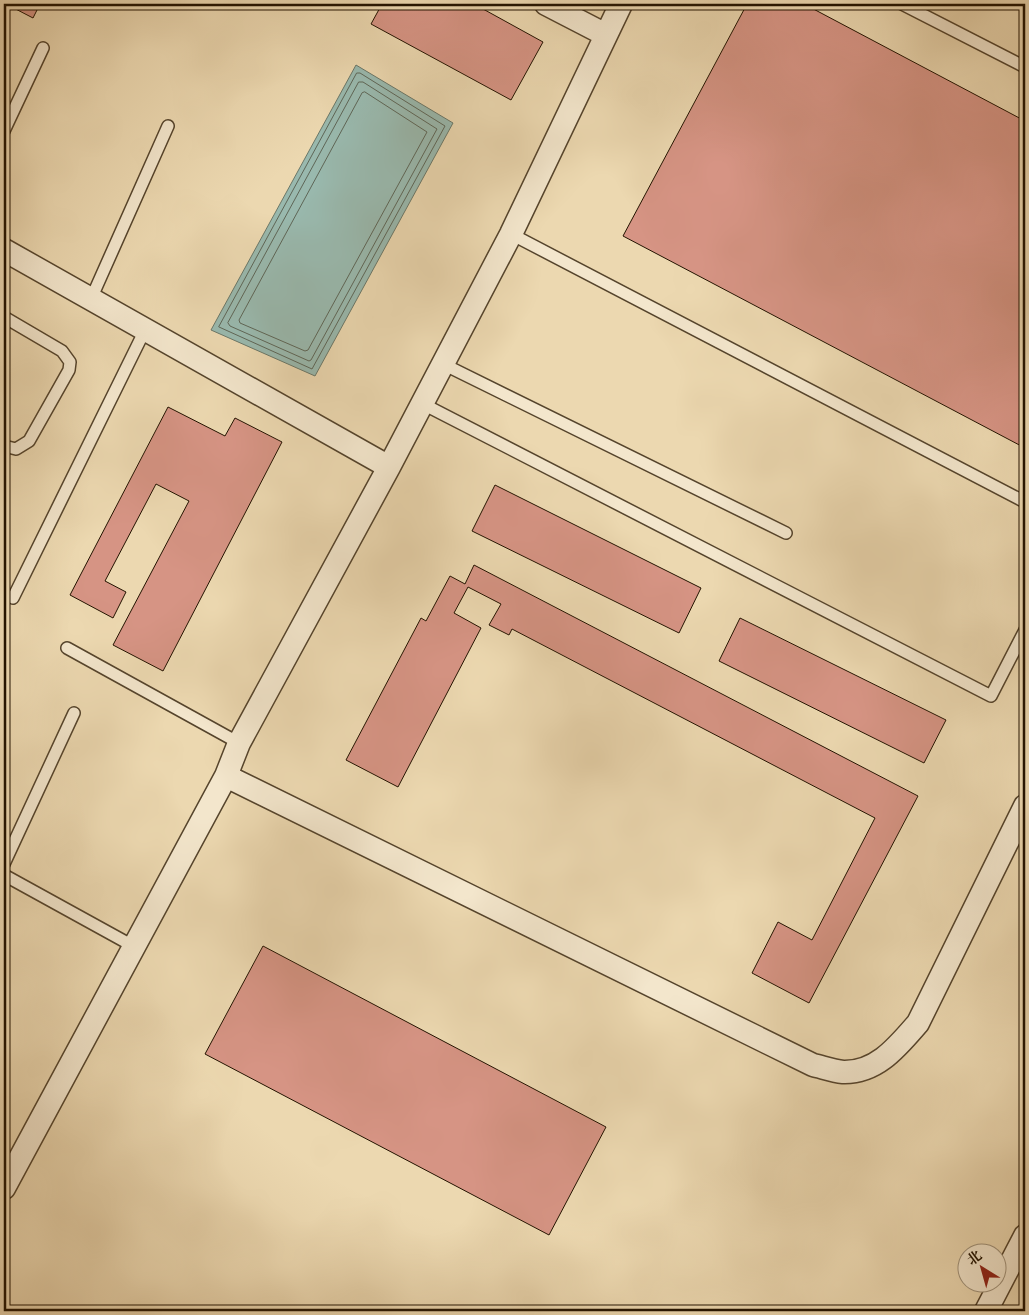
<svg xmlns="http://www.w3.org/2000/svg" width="1029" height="1315" font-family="'Gentium Book Plus','Noto Serif SC',serif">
<rect width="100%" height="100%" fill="#ecd8b0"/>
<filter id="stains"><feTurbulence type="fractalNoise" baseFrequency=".004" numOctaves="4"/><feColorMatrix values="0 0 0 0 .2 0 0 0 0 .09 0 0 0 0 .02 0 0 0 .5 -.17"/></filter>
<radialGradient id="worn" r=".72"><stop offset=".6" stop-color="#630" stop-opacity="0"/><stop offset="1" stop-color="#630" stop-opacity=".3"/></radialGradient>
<path fill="#99b9ae" stroke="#6a7768" d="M356,65l97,58 -138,253 -104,-46z"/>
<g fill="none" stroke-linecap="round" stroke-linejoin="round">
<path stroke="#5e6657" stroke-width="1" d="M357,73h3l85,53 -133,243 -93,-42z
M359,82h4l74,47 -126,231 -2,1 -79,-35 -2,-3z
M365,92l62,40 -119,218 -3,1 -65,-28 -1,-3 123,-227z"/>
</g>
<path fill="#d69484" stroke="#231300" d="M6,4h34l-7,14z
M382,4h92l69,38 -32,58 -140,-76z
M747,4h57l221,117v327l-402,-212z
M168,407l57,29 10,-18 47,24 -119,229 -50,-26 76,-144 -33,-17 -51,97 21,11 -13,26 -43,-23z
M495,485l206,103 -22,45 -207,-102z
M474,565l444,231 -109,207 -57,-30 26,-51 34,18 63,-122 -363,-189 -3,6 -20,-10 12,-21 -33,-17 -14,26 27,15 -83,159 -52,-27 75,-142 5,3 24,-45 15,8z
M740,618l206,102 -22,43 -205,-102z
M263,946l343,181 -57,108 -344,-181z"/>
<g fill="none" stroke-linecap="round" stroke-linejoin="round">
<g stroke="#55442c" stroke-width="14">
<path id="service" d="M902,4l123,63
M4,131l39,-83
M511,234l514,268
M91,299l77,-173
M4,317l58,34 8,11 -1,8 -40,71 -13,8 -12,-3
M443,364l343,169
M423,404l568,292 34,-66
M13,598l132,-268
M67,648l172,95
M4,864l70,-151
M4,875l129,71"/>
</g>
<g stroke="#55442c" stroke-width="25">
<path id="minor" d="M546,4l60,31
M4,250l385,217
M226,776l587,289c9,2 20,6 30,7 34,1 55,-26 75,-49l107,-217
M4,1188l222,-412 13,-33 150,-276 122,-233 110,-230
M986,1311l39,-75"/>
</g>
<use href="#service" stroke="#f3e6cc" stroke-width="11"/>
<use href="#minor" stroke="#f3e6cc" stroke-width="22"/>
</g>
<rect width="1029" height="1315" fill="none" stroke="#ecd8b0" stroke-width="20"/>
<rect x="5" y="5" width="1019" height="1305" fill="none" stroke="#231300" stroke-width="2.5"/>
<rect x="10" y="10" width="1009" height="1295" fill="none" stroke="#231300"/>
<g transform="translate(982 1268) rotate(323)"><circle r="24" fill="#f3e6cc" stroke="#a0927a"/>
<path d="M0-4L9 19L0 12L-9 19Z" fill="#8f2418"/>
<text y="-8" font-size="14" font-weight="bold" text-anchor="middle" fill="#231300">北</text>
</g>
<rect width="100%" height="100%" filter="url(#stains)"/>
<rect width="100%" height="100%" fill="url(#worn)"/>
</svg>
